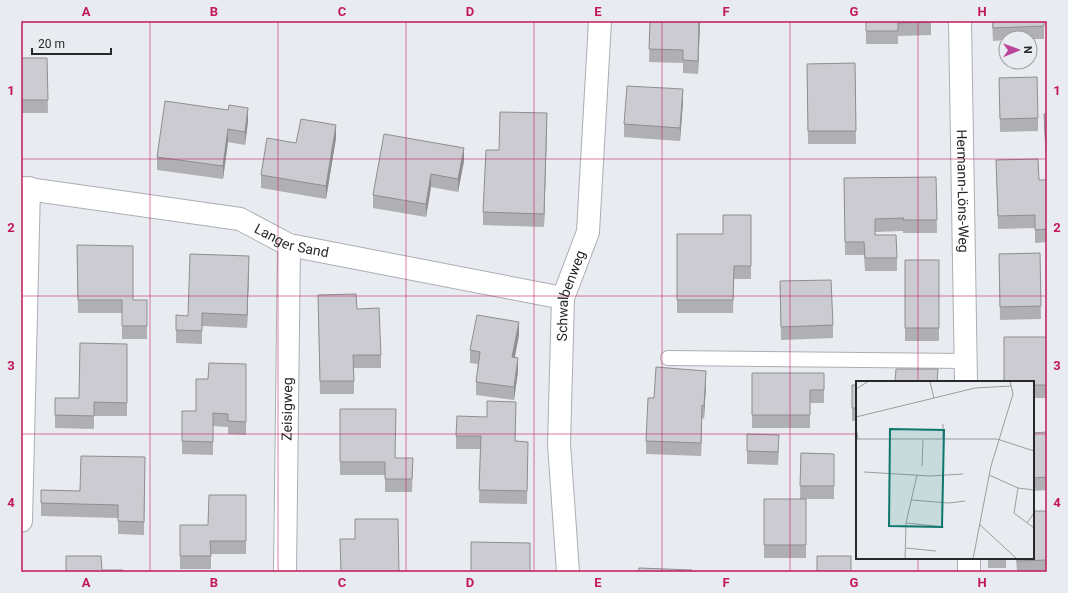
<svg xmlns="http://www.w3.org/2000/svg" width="1068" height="593" font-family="Roboto,sans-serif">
<rect width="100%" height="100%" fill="#e8ebf0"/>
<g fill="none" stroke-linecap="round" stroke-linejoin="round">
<g stroke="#acaeb4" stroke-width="16">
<path id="lane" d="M668,358l297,3"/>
</g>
<g stroke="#acaeb4" stroke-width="24">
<g id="street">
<path id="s1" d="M960,21l6,361"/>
<path id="s2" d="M21,188l219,31 49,26 274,53"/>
<path d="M21,521l8,-333"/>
<path d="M969,558v14"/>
<path id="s3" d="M285,572l4,-327"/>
<path id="s4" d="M568,572l-9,-128 4,-146 25,-66 12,-211"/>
</g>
</g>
<use href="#lane" stroke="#fff" stroke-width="14"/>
<use href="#street" stroke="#fff" stroke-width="22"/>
</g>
<path fill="#afafb4" d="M650,21h50l-2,53 -15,-1v-10l-34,-1z
M866,21h65v14l-33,1v8h-32z
M992,21h52v18h-14v-1h-24v2l-13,1z
M21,58h26l1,55h-27z
M855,63l1,81h-48l-1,-80z
M999,78l39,40v13l-38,1z
M683,102l-3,39 -56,-4v-13z
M1044,114h3v46h-1l-2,-33z
M248,121l-3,24 -17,-3 -5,37 -66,-9v-13z
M547,126l-3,101 -61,-2v-13l16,-62z
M336,138l-10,61 -65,-11v-13l35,-32z
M996,160l43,20h8v62l-12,1v-15l-37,1z
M464,161l-6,31 -27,-5 -5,30 -53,-9v-13z
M936,177l1,56h-34v-2l-28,1v3l22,23v13h-32l-1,-16h-19l-1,-77z
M751,215v64h-17l-1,34h-56v-79h46z
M77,245l56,55h14v39h-25v-26h-44z
M1040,253l1,66 -41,1 -1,-66z
M905,260h34v81h-34z
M249,269l-2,59 -45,-2v18l-26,-1v-13l12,-14z
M780,281l53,44v13l-52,2z
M318,295l39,14 24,46v13h-27v26h-34z
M519,335l-4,22 3,14 -4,29 -38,-5v-13l2,-18 -8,-1v-13z
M1047,337v61h-14v-16z
M127,344v72h-33v13l-39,-1v-30h24z
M246,364v71l-18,-1v-7l-15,-1v29l-31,-1v-43h14l12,-32z
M752,373h72v30h-14v25h-58z
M706,384l-2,35 -2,-1 -1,38 -55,-2v-13z
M852,385h5v36h-5z
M340,409l56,49h17l-1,34h-27v-17h-45z
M516,415l-1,26 13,14 -1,49 -48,-1 1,-54h-24v-13l31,-19z
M1047,432v58l-14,1v-58z
M747,434l32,14 -1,17 -31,-1z
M801,453l33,1v45h-28v59h-42v-59h36z
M145,470l-1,65 -26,-1v-16l-77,-2v-26l39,1z
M246,495v59h-35v15h-31v-44h28z
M1047,511v61h-30l-1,-14h17z
M988,558h18v10h-18z"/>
<path fill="#8e8e92" d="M699,21h1l-2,53v-13z
M683,89v13l-3,39v-13z
M248,108v13l-3,24v-13z
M547,113v13l-3,101v-13z
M336,125v13l-10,61v-13z
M228,129v13l-5,37v-13z
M464,148v13l-6,31v-13z
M431,174v13l-5,30v-13z
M249,256v13l-2,59v-13z
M519,322v13l-7,35v-13z
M518,358v13l-4,29v-13z
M706,371v13l-2,35v-13z
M702,405v13l-1,38v-13z"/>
<path fill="#cbcbd1" stroke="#8e8e92" d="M650,21h49l-1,40 -15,-1v-10l-34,-1z
M866,21h65v1l-33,1v8h-32z
M993,21h51v5l-51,2z
M21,58h26l1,42h-27z
M855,63l1,68h-48l-1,-67z
M1037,77l1,41 -38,1 -1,-41z
M627,86l56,3 -3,39 -56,-4z
M165,101l63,9 1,-5 19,3 -3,24 -17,-3 -5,37 -66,-9z
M500,112l47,1 -3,101 -61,-2 3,-62h13z
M1044,114h3v33h-1z
M301,119l35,6 -10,61 -65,-11 6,-37 29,5z
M384,134l80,14 -6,31 -27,-5 -5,30 -53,-9z
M1038,159l1,21h8v49l-12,1v-15l-37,1 -2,-56z
M936,177l1,43h-34l1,-2 -29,1v16h21l1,23h-32l-1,-16h-19l-1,-64z
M723,215h28v51h-17l-1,34h-56v-66h46z
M77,245l56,1v54h14v26h-25v-26h-44z
M1040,253l1,53 -41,1 -1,-53z
M190,254l59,2 -2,59 -45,-2v18l-26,-1v-15l12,1z
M905,260h34v68h-34z
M831,280l2,45 -52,2 -1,-46z
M356,294l1,15 22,-1 2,47h-28l1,26h-34l-2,-86z
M477,315l42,7 -7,35 6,1 -4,29 -38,-5 4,-30 -10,-2z
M1004,337h43v48h-14v-3h-29z
M80,343l47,1v59l-33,-1v14l-39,-1v-17h24z
M209,363l37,1v58l-18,-1v-7l-15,-1v29l-31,-1v-30h14v-32h12z
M656,367l50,4 -2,35 -2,-1 -1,38 -55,-2 2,-43h6z
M896,369h42l-1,13h-42z
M752,373h72v17h-14v25h-58z
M852,385h5v23h-5z
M487,401l29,1 -1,39 13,1 -1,49 -48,-1 2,-54h-25l1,-20 30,1z
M340,409h56l-1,49h18l-1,21h-27v-17h-45z
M1047,432v45l-14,1v-45z
M747,434l32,1 -1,17 -31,-1z
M801,453l33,1v32h-34z
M81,456l64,1 -1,65 -26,-1v-16l-77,-2v-13l39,1z
M209,495h37v46h-36l1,15h-31v-31h28z
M764,499h42v46h-42z
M1033,511h14v49l-30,1v-3h16z
M355,519h43l1,53h-58l-1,-33h15z
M471,542l59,1v29h-59z
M66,556h35l1,14h21v2h-57z
M817,556h34v16h-34z
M639,568l53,2v2h-54z"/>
<path fill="none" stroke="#c2185b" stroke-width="1" stroke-opacity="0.55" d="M150,21v551M278,21v551M406,21v551M534,21v551M662,21v551M790,21v551M918,21v361M21,159h1026M21,296h1026M21,434h836M1033,434h14M918,558v14"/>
<g text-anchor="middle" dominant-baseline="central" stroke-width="4" stroke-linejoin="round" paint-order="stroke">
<g font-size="14" fill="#27282a" stroke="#e8ebf0">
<text stroke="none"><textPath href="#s1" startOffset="170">Hermann-Löns-Weg</textPath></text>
<text stroke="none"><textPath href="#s2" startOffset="278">Langer Sand</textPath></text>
<text stroke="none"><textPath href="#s4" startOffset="278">Schwalbenweg</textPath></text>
<text stroke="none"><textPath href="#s3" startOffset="163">Zeisigweg</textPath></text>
</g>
</g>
<g transform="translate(856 381)">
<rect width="178" height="178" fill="#e8ebf0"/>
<path fill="none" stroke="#9b9da1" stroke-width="1" d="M74,1l4,16M0,8l13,-8M0,36l119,-29 36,-2M0,46l2,12M0,58h141l37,12M87,58v-15M66,85l1,-27M8,91l66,4 33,-2M133,94l29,13 16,2M162,107l-4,25 20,15M55,119l38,3 16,-2M50,142l38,4M171,142l7,-10M123,143l38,35M50,167l30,3M49,178l1,-36 11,-48M117,178l18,-93 22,-72 -3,-13"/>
<path fill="#0f766e" fill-opacity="0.15" stroke="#0f766e" stroke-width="2" d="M34,48l54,1 -2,97 -53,-1z"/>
<rect width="178" height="178" fill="none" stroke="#27282a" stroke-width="2"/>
</g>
<rect width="1068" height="593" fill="none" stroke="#e8ebf0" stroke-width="44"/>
<g transform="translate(1018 50) rotate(89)"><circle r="19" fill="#e8ebf0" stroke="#9b9da1"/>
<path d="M0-3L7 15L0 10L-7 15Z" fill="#bb459d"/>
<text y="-6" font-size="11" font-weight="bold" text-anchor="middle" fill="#27282a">N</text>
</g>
<path d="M32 48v6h79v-6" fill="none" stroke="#27282a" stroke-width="2"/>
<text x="38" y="48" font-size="12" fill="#27282a" stroke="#e8ebf0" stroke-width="3" paint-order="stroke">20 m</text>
<rect x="22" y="22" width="1024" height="549" fill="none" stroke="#c2185b" stroke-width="1.5"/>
<g font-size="13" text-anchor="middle" font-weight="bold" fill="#c2185b">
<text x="86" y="16">A</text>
<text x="214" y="16">B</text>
<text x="342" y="16">C</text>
<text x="470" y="16">D</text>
<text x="598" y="16">E</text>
<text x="726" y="16">F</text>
<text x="854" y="16">G</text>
<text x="982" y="16">H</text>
<text x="11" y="95">1</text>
<text x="1057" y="95">1</text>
<text x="11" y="232">2</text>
<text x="1057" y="232">2</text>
<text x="11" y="370">3</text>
<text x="1057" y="370">3</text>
<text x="11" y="507">4</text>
<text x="1057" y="507">4</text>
<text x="86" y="587">A</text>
<text x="214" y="587">B</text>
<text x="342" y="587">C</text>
<text x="470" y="587">D</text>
<text x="598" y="587">E</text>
<text x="726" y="587">F</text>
<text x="854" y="587">G</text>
<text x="982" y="587">H</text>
</g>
</svg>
